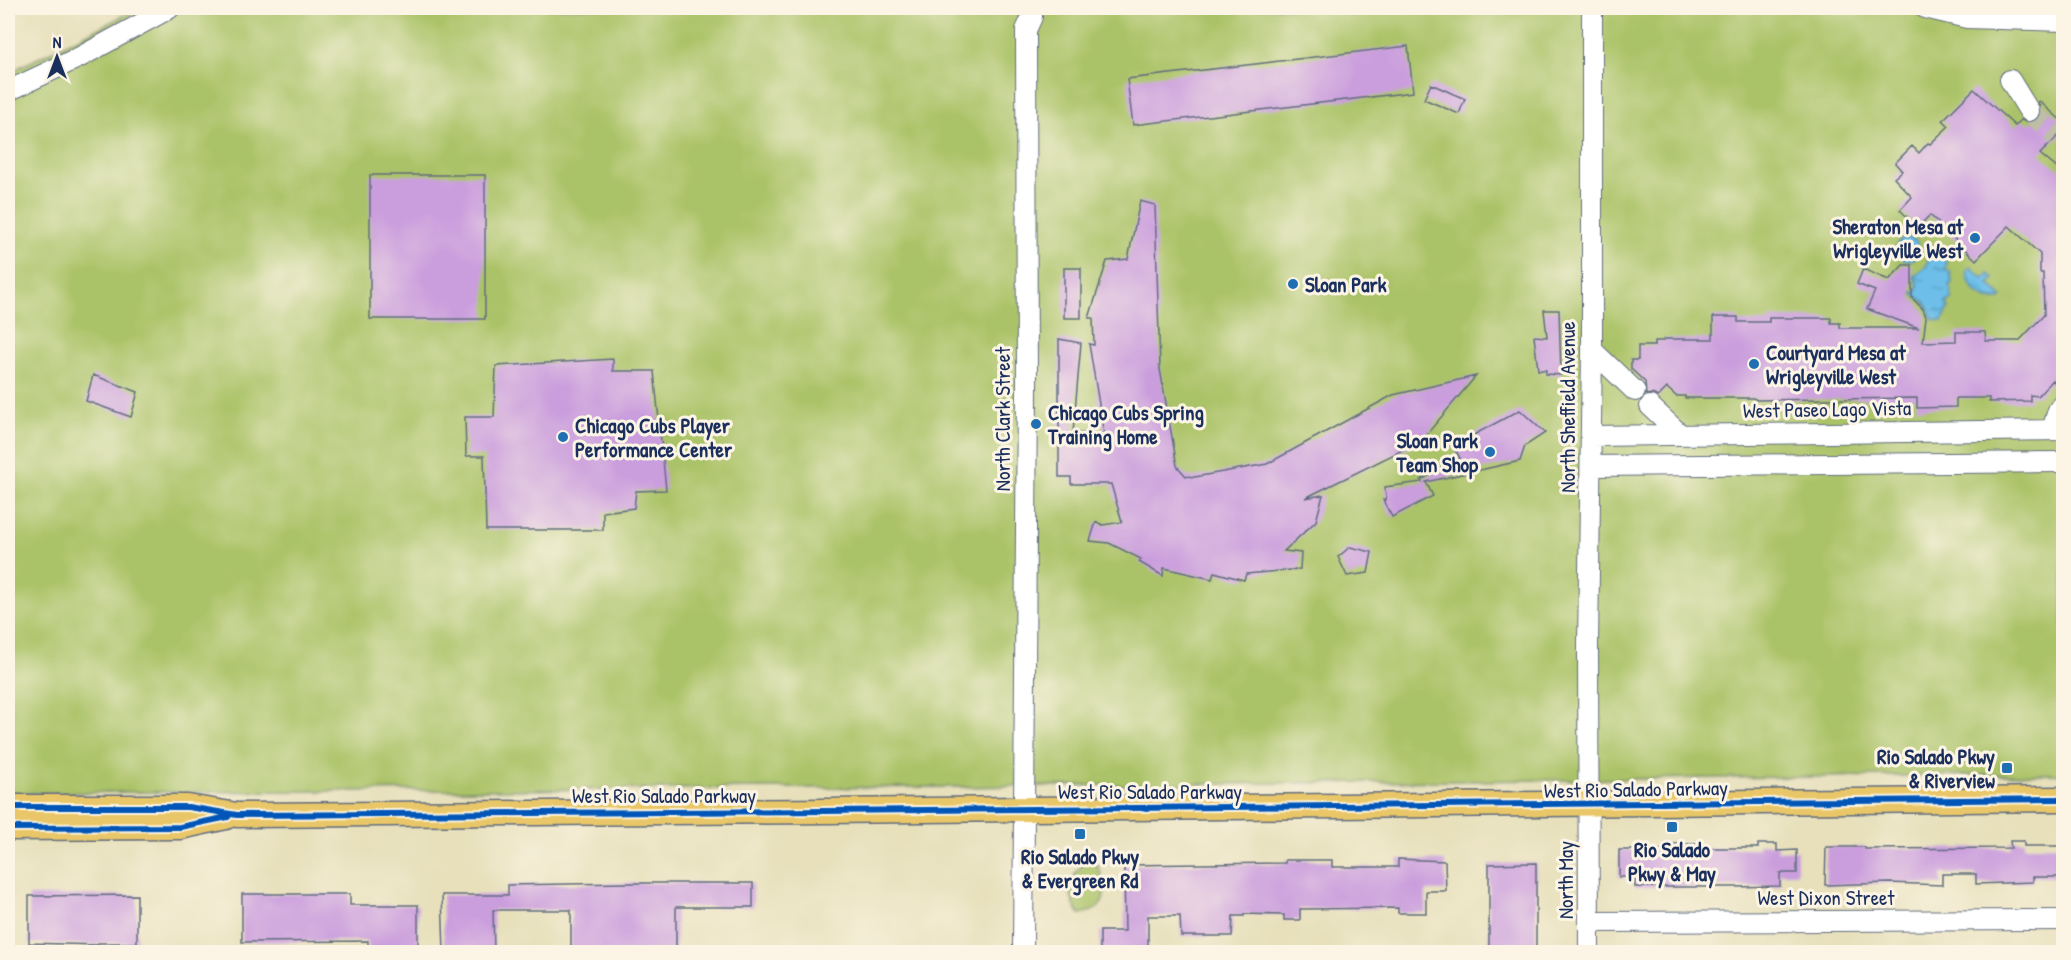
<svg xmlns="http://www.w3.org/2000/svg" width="2071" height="960" font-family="'Patrick Hand',sans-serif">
<defs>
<pattern id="water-ripples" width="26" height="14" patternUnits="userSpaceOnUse" patternTransform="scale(1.5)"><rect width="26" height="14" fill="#6dbfe9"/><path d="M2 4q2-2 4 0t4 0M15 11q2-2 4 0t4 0" fill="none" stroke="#599cc0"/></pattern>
</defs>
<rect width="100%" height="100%" fill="#fcf5e5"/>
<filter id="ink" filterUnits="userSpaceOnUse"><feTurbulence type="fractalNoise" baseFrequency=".0167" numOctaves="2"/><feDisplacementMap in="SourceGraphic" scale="12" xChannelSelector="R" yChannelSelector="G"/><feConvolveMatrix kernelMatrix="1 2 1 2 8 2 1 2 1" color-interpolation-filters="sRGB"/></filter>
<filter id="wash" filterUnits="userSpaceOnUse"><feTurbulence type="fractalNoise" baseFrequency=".008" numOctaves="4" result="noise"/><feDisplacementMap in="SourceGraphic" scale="24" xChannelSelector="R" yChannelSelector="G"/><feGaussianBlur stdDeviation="1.35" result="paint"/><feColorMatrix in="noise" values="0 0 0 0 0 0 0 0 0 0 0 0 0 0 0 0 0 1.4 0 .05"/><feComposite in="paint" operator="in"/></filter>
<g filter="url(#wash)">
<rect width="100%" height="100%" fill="#e7e0bb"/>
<path fill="#abc368" stroke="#637963" stroke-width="1.5" d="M139,8h1924v766l-1108,13 -947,6v-720z
M1093,859c8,10 16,32 8,45 -4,7 -14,9 -21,10 -16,-17 -10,-48 13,-55z"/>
<path fill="url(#water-ripples)" stroke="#4477a4" stroke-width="1.5" d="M1897 249a11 11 0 1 1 22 0a11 11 0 1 1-22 0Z
M1931,250l10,1 6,12 -2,6 5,2 2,12 -3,2 2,5v10l-5,3 3,5 -7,13 -10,-2 -5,-14 -14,-12 4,-2c2,-7 1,-10 -4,-14l13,-10z
M1971,267l13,12 5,-5 5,5 -5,5 13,13 -3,3c-19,0 -30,-10 -32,-30z"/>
<g id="blocks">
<path fill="#ca9edd" d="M1408,46l5,46 -280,33 -6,-46z
M1431,84l34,15 -6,15 -35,-15z
M1974,89l41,37 6,-6 8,3 7,-2 5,-10 -3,-9 1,-1 25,22v7l-24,24 18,15h6v207l-8,8 -3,-4 -15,16 -8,-1v6l-41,1v-4h-33v9l-39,1v-10l-160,2 -4,-2h-68v-2h-9l-9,-8 -9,9 -6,-3 -6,1 -1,-13 -14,-13v-9h7v-14h17v-5h9v-2h49v-22h25v5h31v-4h62v5h9v5h79l-52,-19 8,-18 -18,-7 6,-15 26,11 14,-15h9v33l11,11 3,8 -3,25 33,-1v-9h29l1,9h33l25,-26 -1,-42h-3v-19l-31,-28 -33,34 -46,-45 -12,12 -18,-17 12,-13 -18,-19 8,-7 -7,-8 17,-17 7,7 9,-10 2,1 19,-18 -6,-6z
M370,175h115v144h-115z
M1140,201l15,4 5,164 17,97 9,10 9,1 72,-13 126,-69 83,-19 -55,65 -116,57 18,-3 -7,26 -32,30 17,2 -1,16 -54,5 -2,6 -30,-8 -2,7 -48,-11 -1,8 -24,-14 2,-3 -32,-16 -19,-2 6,-19 7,3 19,-3 -11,-38h-40v-7h-12v-138l22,4 -8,90 31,1 -15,-90 5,1 -1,-27h-4l18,-57 21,-2z
M1064,268h17v50h-17z
M1544,310h15l2,65 -15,-1v-4h-8l-4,-34 13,1z
M613,359v12h41l12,119 -30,1 -2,17 -31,4v18h-117l-2,-74h-18l-1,-39h29l2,-51z
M93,375l45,17 -7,25 -45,-16z
M1520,410l25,23 -20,13 -5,15 -94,21 7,14 -41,21 -9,-17h3l-1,-13 37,-5 -1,-2 39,-22 -7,-12z
M1350,547l22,5 -4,21 -21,3 -9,-19z
M2010,841h14v5h40v31h-31v5l-57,2v-10h-34v11l-52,-2 -65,2 1,-38h39v2l146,-1z
M1665,844h38v4h55v-4h19v7l20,-1v23h-17v13l-44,1h-101v-10h-16v-27h46z
M1398,859l47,2 1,30h-20v22h-28v-5l-98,1v11h-16v-5l-40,-1v2h-11l-1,20h-51l-1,-20h-32v36h-48v-21h25l-1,-66 161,-2v-3h47v7h66z
M1536,863v89h-47v-88z
M626,883h127v24h-77v44l-57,1h-48v-42h-78l1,42h-50l-2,-57h66v-10z
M242,894h108v11h68v47h-50v-11l-126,1z
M137,895v48h-39v2l-69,-2v-47z"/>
</g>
</g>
<g filter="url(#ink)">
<use href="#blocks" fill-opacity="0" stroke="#626d7f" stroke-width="1.5"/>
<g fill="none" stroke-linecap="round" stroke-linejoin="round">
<path stroke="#bebda8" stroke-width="20" stroke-dasharray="20 10" stroke-linecap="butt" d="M2029,111l27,26"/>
<g stroke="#626d7f" stroke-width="22">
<path id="minor" d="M1925,8l42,10 97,3
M2010,80l19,31
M8,91l72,-34 90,-49
M1592,350l43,41
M1650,406l31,29
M2052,430l6,-20 6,-6
M1591,436l473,-6
M1591,466l473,-4
M1589,922l475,-2
M1023,952l4,-562 -1,-360 6,-13v-9
M1589,952l-1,-306 4,-296v-342"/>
</g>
<g stroke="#626d7f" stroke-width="27">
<path id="major" d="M8,807h180l49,8c609,-5 1218,-6 1827,-16
M8,828l172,-1 46,-10"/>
</g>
<use href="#minor" stroke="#fff" stroke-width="20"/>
<use href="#major" stroke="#e9c769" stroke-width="24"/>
<g stroke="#fcf5e5" stroke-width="10">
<path id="cycleway" d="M8,807h180l49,8c609,-5 1218,-6 1827,-16
M8,828l172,-1 48,-10"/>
</g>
<use href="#cycleway" stroke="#0057b8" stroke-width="6"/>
</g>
</g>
<g fill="#1f6fb2" stroke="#fcf5e5" stroke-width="2">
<circle cx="1975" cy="238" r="6"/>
<circle cx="1293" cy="284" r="6"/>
<circle cx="1754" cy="364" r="6"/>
<circle cx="1036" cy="424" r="6"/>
<circle cx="563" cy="437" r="6"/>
<circle cx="1490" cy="452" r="6"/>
<rect x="2001" y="762" width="12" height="12" rx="3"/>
<rect x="1666" y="821" width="12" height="12" rx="3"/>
<rect x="1074" y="828" width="12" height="12" rx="3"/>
</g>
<g text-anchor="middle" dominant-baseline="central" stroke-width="6" stroke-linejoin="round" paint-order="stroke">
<g font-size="21" font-weight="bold" fill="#1b2f5e" stroke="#fcf5e5" text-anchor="start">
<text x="1963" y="226" text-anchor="end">Sheraton Mesa at<tspan x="1963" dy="24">Wrigleyville West</tspan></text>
<text x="1305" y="284">Sloan Park</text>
<text x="1766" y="352">Courtyard Mesa at<tspan x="1766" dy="24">Wrigleyville West</tspan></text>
<text x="1048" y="412">Chicago Cubs Spring<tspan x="1048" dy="24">Training Home</tspan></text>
<text x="575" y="425">Chicago Cubs Player<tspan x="575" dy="24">Performance Center</tspan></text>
<text x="1478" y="440" text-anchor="end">Sloan Park<tspan x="1478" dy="24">Team Shop</tspan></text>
<text x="1995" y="756" text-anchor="end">Rio Salado Pkwy<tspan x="1995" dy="24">&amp; Riverview</tspan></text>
<text x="1672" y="849" text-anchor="middle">Rio Salado<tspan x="1672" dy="24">Pkwy &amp; May</tspan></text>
<text x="1080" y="856" text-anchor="middle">Rio Salado Pkwy<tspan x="1080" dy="24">&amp; Evergreen Rd</tspan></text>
</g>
<g font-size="21" fill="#1b2f5e" stroke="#fcf5e5">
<text transform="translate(1567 407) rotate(-90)">North Sheffield Avenue</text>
<text transform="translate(1827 409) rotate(-1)">West Paseo Lago Vista</text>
<text transform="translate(1002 419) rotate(-90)">North Clark Street</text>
<text transform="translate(1636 789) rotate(-1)">West Rio Salado Parkway</text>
<text x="1150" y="791">West Rio Salado Parkway</text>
<text x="664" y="795">West Rio Salado Parkway</text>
<text transform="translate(1565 880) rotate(-90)">North May</text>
<text x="1826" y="897">West Dixon Street</text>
</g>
</g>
<rect width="2071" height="960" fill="none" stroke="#fcf5e5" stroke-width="30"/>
<g transform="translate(57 57)" stroke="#fcf5e5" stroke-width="4.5" paint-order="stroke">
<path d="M0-4.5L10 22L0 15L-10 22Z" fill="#1b2f5e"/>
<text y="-9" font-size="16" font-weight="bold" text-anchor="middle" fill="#1b2f5e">N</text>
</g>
</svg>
